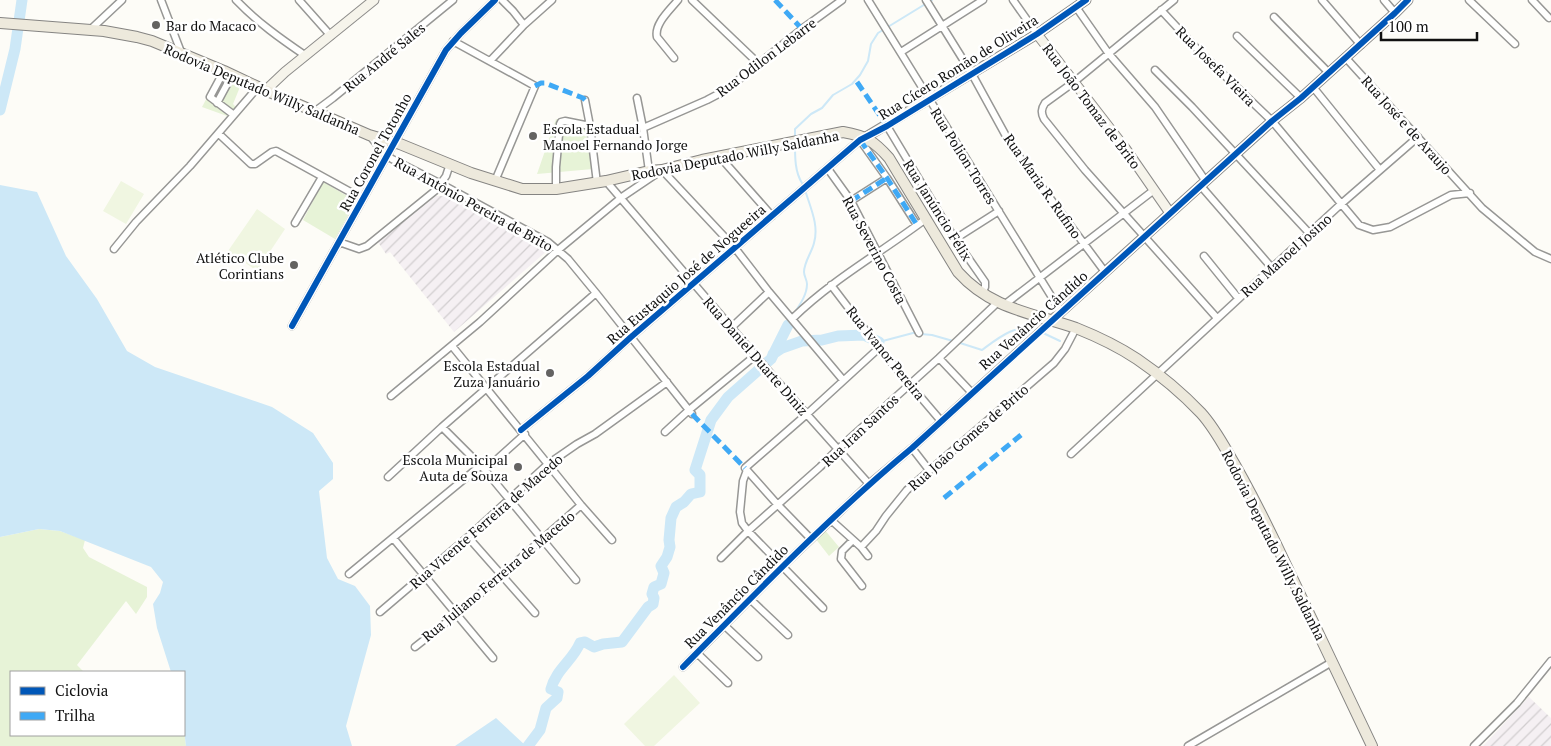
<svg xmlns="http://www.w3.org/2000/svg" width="1551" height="746" font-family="'PT Serif',serif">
<defs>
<pattern id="industrial-furrows" width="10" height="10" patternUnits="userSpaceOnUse" patternTransform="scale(1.25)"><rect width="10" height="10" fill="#f5f0f3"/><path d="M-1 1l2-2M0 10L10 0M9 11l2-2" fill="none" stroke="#d1cdcf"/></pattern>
</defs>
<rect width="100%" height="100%" fill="#fdfcf7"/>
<path fill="url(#industrial-furrows)" d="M436,196h17l95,54 -94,82 -64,-80 -4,2 -8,-12z
M1529,697l22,21v28h-68z"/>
<path fill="#e7f3d7" d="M220,73l22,9 -9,22 5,5 -11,7 -25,-9z
M556,119l34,11 3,39 -56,5z
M323,182l33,19 -21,38 -32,-19z
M39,529l21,2 25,9 -2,8 6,9 58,30v10l-11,17 -10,-13 -49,64 7,7h-73v63h173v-4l2,15h-186v-209z
M824,529l15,18 -10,9 -14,-18z"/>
<path fill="#f0f6e1" d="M121,181l23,13 -18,30 -23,-13z
M257,209l28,20 -28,42 -29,-20z
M674,675l26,28 -46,43h-9l-21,-22z"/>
<path fill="#cde8f7" d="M0,185l37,7 29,64 31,43 30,52 28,16 117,40 41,26 20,30v16l-14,12 8,67 11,21 17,7 15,20 1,29 -25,91 6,20h-166l-2,-15v-59h-13l-14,-44 -4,-24 7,-11 3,-11 -12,-15 -91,-36 -21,-2 -39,8z
M496,718l30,28h-71z"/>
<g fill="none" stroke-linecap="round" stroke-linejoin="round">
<path stroke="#cde8f7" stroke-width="2" d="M795,138v-9l16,-15 11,-6 11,-13 19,-11 8,-9 8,-14 3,-17 7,-11 54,-33
M795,145c0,13 0,27 7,38
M795,312c6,-9 12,-18 12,-28 0,-4 -3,-8 -3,-12 0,-10 8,-20 10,-29 5,-17 -3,-34 -8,-50
M1041,332l19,9
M921,334l11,1 21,6
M879,342l34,-9h3
M957,342l25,8c15,-11 35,-28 55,-20"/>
<path stroke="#cde8f7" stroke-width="11" d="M0,110l15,-61 7,-49
M773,354l9,-6 20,-7 20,-1 16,-4 26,-1 15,7
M528,746l12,-16 6,-22 11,-10 1,-6 -7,-3c4,-18 22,-29 29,-46l5,-1 9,5 9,-3 19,-2 26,-35 5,-3 1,-6 -2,-4 2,-7 7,-3 3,-11 -3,-7 6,-9 3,-10 -1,-7 2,-22 5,-11 8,-5 7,-8 9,-2v-17l-5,-5 16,-50 17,-23 43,-38 17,-34"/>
<g stroke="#979795" stroke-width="9">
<path id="street" d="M161,0l20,52
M236,0c21,22 45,39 70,56
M299,0l32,36
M502,0l11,11 11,14
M692,0l67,64
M868,0l193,312
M926,0l46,74 40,73 93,125
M1013,0l24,34
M1174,0l-100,82 -29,21c-4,6 -4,10 -1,16l41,51 132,148
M1322,0l39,45
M1384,0l11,13
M1469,0l46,44
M1532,0l17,18
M1076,7l33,47 46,53 50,73
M1161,10l39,42 72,69 87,104 14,5 17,-3 61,-32 19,-2
M1274,17l54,55
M90,30l32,-30
M1237,36l64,62
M453,41l82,45 -40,95
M901,52l82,-52
M1345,57l137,151 53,44 16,7
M674,58l-17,-21c-3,-13 13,-27 21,-37
M490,61l34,-36 28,-25
M1155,70l37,37 118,127
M224,71l-14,26 24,18
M1313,87l67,83
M637,98l6,30
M585,100l5,26 7,57
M217,103l15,-28
M314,112l19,-14 120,-98
M887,126l68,113 30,43v5l-3,7
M219,134l32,30h4l17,-12 4,-1 87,48
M370,136l13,16 9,7 49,25 107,58 20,17 28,34 96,121
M860,140l27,38 30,47
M720,157l52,59
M828,169l23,32 68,132
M649,171l-6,-43 64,-28 19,-10 76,-61 40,-29
M606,181l172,201 91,102
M1200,185l72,83
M556,189v-22l4,-43 1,-2 4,-1 25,5
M851,201l36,-23
M295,223l27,-46
M955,239l44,-28
M339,242l20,7 8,-3 69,-56 10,-14 4,-12
M114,249l22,-27 54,-56 68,-79
M1204,256l34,42
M831,285l48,63 62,73
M1004,305l150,-115
M793,318c40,-39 89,-66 134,-100
M292,326l154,-276 15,-17 34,-33
M732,327l37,-35
M452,346l129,159 31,35
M939,358l33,35
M391,396l89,-74 78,-72 64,-53 40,-27 73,78 34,44 74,88
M442,427l43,43 91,110
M521,430l67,-54 43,-39 229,-197 5,-2
M665,432l24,-22 67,-55
M912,448l17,22
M1071,454l270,-250 77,-67
M485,470l40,-36
M747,470l-4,11 -3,31 2,11 6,8 75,77
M388,477l54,-50 154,-134
M831,520l30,27 7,9
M468,537l67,76
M393,538l100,120
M811,539l-34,-35 -32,-36 62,-54 72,-66
M853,540l-11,11 -1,8 21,27
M861,547l15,-16 10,-15 21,-26 147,-127 11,-14 11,-21
M721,558l27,-27 72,-64 17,-17 102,-92 59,-56
M349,574l131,-108
M750,599l38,36
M380,612l88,-75 80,-73 29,-20 18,-10 72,-52
M724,625l34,32
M415,647l42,-33 124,-109
M697,653l31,30
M683,667l100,-101 86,-82 43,-36 139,-127
M1188,746l144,-84
M1474,746l43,-43 34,-42"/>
</g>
<g stroke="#8e8d8b" stroke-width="11">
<path id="secondary" d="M1037,34l88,114 45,65
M266,90l19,-18 89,-72
M866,137l171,-103 49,-34
M1051,321l221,-200 29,-23 94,-85 13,-13"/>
</g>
<g stroke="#858482" stroke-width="12">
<path id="primary" d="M0,23l104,8 33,6 15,4 72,30 34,16 111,48 31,9 71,29 51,16h34l50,-8 43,-10 13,-1 40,-10 141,-28c23,4 31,9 46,26l69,114c33,37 74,41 118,56 20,8 43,19 61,31 22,15 45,34 64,54 11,12 19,26 27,40 18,30 33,60 48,91 32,67 64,135 96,202"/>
</g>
<use href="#street" stroke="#fffffe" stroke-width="6"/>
<use href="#secondary" stroke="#f6f4eb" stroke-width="9"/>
<use href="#primary" stroke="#ede9dc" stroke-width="10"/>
<path stroke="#3fa9f5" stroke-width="5" stroke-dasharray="10 5" stroke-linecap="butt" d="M775,0l27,29
M857,82l30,44
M535,86l6,-3h4l38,15 2,2
M860,140l27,38 30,47
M851,201l36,-23
M692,414l53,54
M944,498l77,-63"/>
<g stroke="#fff" stroke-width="9">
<path id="cycleway" d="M292,326l154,-276 15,-17 34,-33
M521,430l67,-54 43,-39 229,-197 27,-14 150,-92 49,-34
M683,667c74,-75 148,-152 229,-219l360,-327 29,-23 94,-85 13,-13"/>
</g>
<use href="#cycleway" stroke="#0057b8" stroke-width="6"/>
</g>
<g fill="#646362" stroke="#fff" stroke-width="2">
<circle cx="156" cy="25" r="5"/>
<circle cx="533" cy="136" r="5"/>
<circle cx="294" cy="265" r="5"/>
<circle cx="550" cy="373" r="5"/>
<circle cx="518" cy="467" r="5"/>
</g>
<g text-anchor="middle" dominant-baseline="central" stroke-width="5" stroke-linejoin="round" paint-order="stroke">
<g font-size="14" fill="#111" stroke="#fff" text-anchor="end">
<text x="166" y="25" text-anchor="start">Bar do Macaco</text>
<text x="543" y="128" text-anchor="start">Escola Estadual<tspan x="543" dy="16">Manoel Fernando Jorge</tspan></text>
<text x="284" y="257">Atlético Clube<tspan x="284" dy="16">Corintians</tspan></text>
<text x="540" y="365">Escola Estadual<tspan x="540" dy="16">Zuza Januário</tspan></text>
<text x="508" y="459">Escola Municipal<tspan x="508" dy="16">Auta de Souza</tspan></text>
</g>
<g font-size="14" fill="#111" stroke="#fff">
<text transform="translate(384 57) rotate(-39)">Rua André Sales</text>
<text transform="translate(766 57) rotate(-37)">Rua Odilon Lebarre</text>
<text transform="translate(1216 66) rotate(45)">Rua Josefa Vieira</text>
<text transform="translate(958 67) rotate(-32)">Rua Cícero Romão de Oliveira</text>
<text transform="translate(262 89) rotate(23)">Rodovia Deputado Willy Saldanha</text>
<text transform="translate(1092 106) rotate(53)">Rua João Tomaz de Brito</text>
<text transform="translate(1407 125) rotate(48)">Rua José e de Araujo</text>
<text transform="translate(375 152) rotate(-61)">Rua Coronel Totonho</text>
<text transform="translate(735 155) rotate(-11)">Rodovia Deputado Willy Saldanha</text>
<text transform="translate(964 156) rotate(58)">Rua Polion Torres</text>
<text transform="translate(1043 186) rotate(55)">Rua Maria R. Rufino</text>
<text transform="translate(474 204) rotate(29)">Rua Antônio Pereira de Brito</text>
<text transform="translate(938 210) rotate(58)">Rua Janúncio Félix</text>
<text transform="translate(875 250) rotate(62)">Rua Severino Costa</text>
<text transform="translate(1286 255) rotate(-42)">Rua Manoel Josino</text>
<text transform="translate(686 274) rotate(-41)">Rua Eustaquio José de Nogueeira</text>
<text transform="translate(1033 320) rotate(-42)">Rua Venâncio Cândido</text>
<text transform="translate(886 353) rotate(51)">Rua Ivanor Pereira</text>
<text transform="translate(756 356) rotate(49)">Rua Daniel Duarte Diniz</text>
<text transform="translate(860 430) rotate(-43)">Rua Iran Santos</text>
<text transform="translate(968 437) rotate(-41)">Rua João Gomes de Brito</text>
<text transform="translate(486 521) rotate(-41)">Rua Vicente Ferreira de Macedo</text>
<text transform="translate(1274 545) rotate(63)">Rodovia Deputado Willy Saldanha</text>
<text transform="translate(498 576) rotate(-40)">Rua Juliano Ferreira de Macedo</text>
<text transform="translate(736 596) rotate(-45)">Rua Venâncio Cândido</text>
</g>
</g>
<rect x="10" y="671" width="175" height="65" fill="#ffffff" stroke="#a0a0a0"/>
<rect x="20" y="687" width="25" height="8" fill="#0057b8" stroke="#a0a0a0"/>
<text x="55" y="696" font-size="15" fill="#111111">Ciclovia</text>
<rect x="20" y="712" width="25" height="8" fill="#3fa9f5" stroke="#a0a0a0"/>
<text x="55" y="721" font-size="15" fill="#111111">Trilha</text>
<path d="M1381 32v8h96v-8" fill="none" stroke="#111111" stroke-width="2.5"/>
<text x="1388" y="32" font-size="15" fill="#111111" stroke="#ffffff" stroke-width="4" paint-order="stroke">100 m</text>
</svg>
